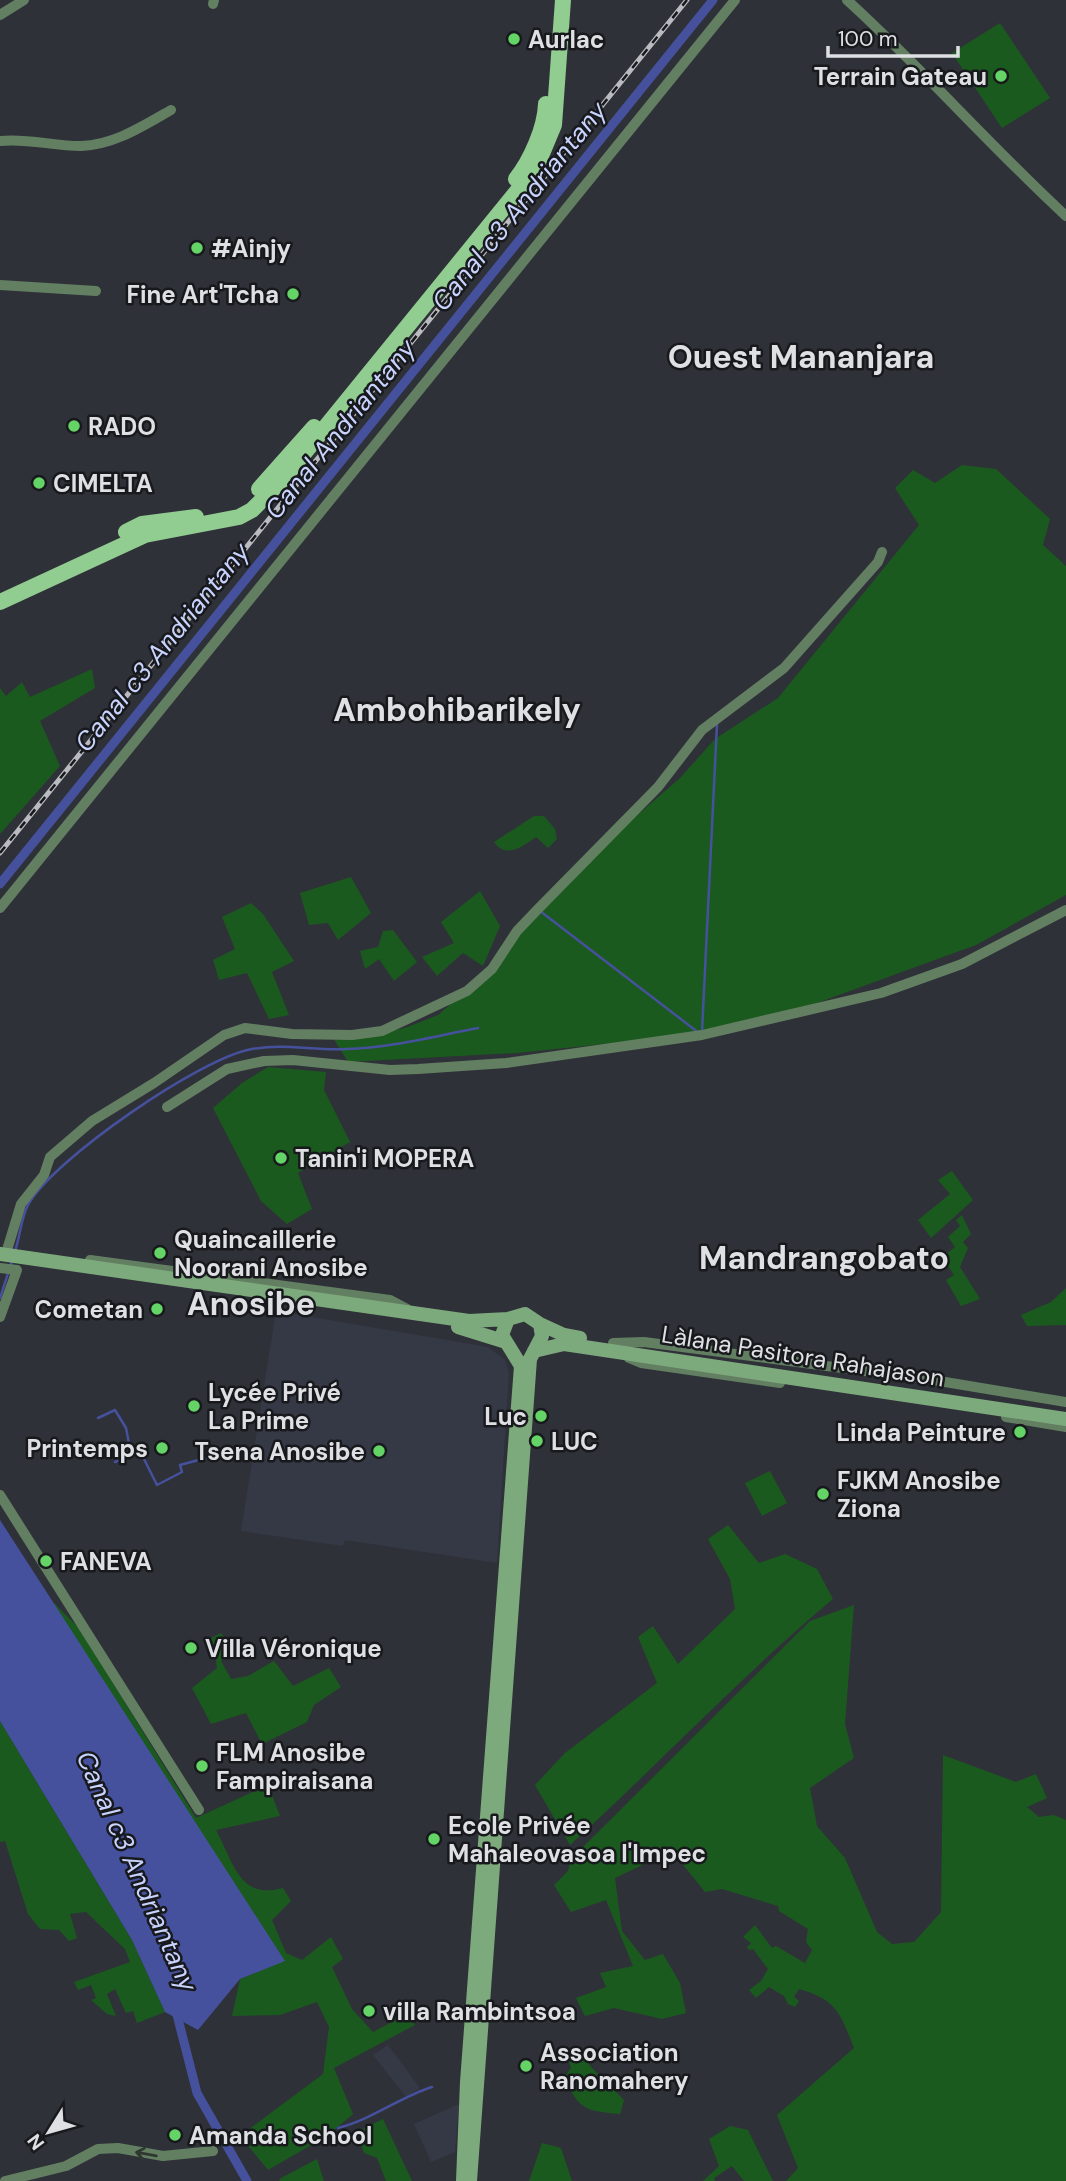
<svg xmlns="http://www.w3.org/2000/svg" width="1066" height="2181" font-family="'DM Sans',sans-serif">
<rect width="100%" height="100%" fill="#2f3138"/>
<path fill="#353946" d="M276,1311l212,36 17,13 4,12 -12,191 -152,-23 -2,6 -102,-15z
M388,2045l32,43 -14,9 -33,-42z
M459,2104l-4,48 -24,10 -17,-38z"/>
<path fill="#1b5a1e" d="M1000,23l50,75 -48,30 -50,-75z
M962,465l34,4 54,50 -7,26 23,21v329l-90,50 -170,62 -105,27 -184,19 -169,9 -16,-26 29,1 44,-9 33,-13 59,-51 59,-78 124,-108 35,-39 63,-41 141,-173 -24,-37 18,-18 22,13z
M92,669l3,19 -55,33 20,45 -60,68v-146l6,8 16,-14 8,15z
M534,816h10l11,13 2,10 -9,9 -12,-11c-14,10 -30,22 -42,5z
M351,877l20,36 -33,27 -10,-17 -19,2 -9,-32z
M480,891l20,35 -17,40 -20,-13 -26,23 -15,-19 32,-14 -13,-21z
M251,903l12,11 31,47 -22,11 17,43 -20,4 -22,-46 -28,7 -6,-20 22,-11 -13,-32z
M393,930l24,32 -23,19 -15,-22 -14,10 -5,-18 18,-4 5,-16z
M268,1067l58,5 -2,18 26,52 -52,31 14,36 -25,15 -26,-23 -48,-93 29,-25z
M952,1171l21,29 -42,38 -13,-18 32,-26 -12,-14z
M962,1215l9,19 -8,8 5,6 -8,19 20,32 -19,7 -15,-26 8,-5 -12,-18 13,-10 -7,-10 12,-11 -4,-6z
M1066,1288v37l-39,1 -6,-11 30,-13z
M770,1471l17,32 -25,13 -17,-33z
M728,1525l31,38 26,-9 32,15 16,30c-92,77 -174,165 -263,246l-35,-60 30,-32 92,-70 -19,-46 15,-11 25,38 57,-55 -5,-30 -22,-40z
M46,1595l33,33 117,190 72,-33 12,31 -64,14c18,33 23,70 67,58l8,13 -19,19 14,33 16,7 29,-23 12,22 -11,8 20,42 21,23 34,-18 8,11 -81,43 19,46 -26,22 -59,34 -28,-34 83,-62 6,-47 -12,-25 -37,13 -48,1 8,-37 44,-18z
M854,1605l-9,119 9,34 -44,30 7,38 28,32 32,74 15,12 22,-2 27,-30 2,-157 73,27 20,-8 11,24 -20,9 12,10 15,-2 12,5v361h-280l12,-13 -21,-53 77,-67c-14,-35 -17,-48 -55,-59l-5,8 5,4 -4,6 -7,-3 -4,-8 -15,-9 -13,11 -7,-8 12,-9 7,-12 -15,-20 -4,1 -2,-3 4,-4 -8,-6 12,-12 17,23 4,-2 29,17 7,-13 -6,-8 2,-13 -29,-18 -1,-5 -56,-17 -17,3 -33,-41 -57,27 7,53 23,29 18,-6 17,29 6,30 -24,6 -48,-11 -29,8 -9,-18 30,-11 -6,-14 33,-7 -27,-66 -35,12 -17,-27 14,-14 3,-12 239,-238z
M221,1633l11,16 -11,12 10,18 17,-3 26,-15 19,25 36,-18 12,19 -27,18 -7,17 -45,22 -16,-31 -35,11 -19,-36 25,-20 -2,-15 -8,-13z
M0,1721l132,219 33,72 -28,11 -4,-12 -7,2 -11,-24 -8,5 9,22 -9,-2 -16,-14 5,-2 -5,-13 -13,5 -4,-8 56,-20 -5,-13 -39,-37 -16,2 7,24 -8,3 -10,-11 -19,-1 -12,-15 -23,-73 -5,1z
M581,2050l9,16 34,34 -4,14c-35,-3 -40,-4 -56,-36l7,-10 -5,-17z
M383,2119l29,62h-26l-9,-23 -13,-5 -8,-21z
M730,2126l18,4 25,51h-29l-12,-15 -18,12 1,3h-12l16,-15 -10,-27z
M542,2143l19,5 11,33h-43z
M317,2159l7,22h-45l2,-3z"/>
<path fill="#46519d" d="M0,1520l285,441 -45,18 -42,51 -33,-18 -33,-72 -132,-219z"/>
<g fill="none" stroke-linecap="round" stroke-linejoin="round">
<path stroke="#46519d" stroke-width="2.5" d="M0,879l674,-830
M540,911l159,122
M702,1032l15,-308
M15,1251c5,-14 6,-33 13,-46 24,-45 174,-148 224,-156 34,-6 62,2 95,0 44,-1 88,-13 131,-21
M0,1298l12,-37
M98,1418l17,-8 11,18 5,26
M115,1462l25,-11 17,34 25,-13 -2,-7 37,-10
M338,2128c35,-9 62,-31 94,-41"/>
<path stroke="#46519d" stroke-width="9" d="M0,884l713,-884
M175,2007l22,86 50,88"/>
<path stroke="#637f62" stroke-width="10" d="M847,0c76,69 143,146 219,216
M213,4l1,-4
M0,15l24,-15
M0,141c27,-3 53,5 81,5 33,-1 62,-20 90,-36
M0,285l96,6
M0,908l735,-908
M167,1107l60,-38 37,-8 29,-1 97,10 28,-1 88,-6 196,-28 179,-42 81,-29 104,-54
M7,1250l14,-46 23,-29 6,-18 42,-36 62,-38 70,-48 21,-7 47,6 60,1 30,-4 85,-40 25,-22 25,-38 21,-22 120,-122 44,-57 82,-62 94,-106 4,-10
M90,1260l300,40 17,9
M0,1268l17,2 -17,47
M613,1343l31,-1 289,38 133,22
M629,1358l12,5 139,20
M1006,1417l60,10
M0,1495l199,315
M5,2181l61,-15 32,-17 20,-1 45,8 50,-5"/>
<path stroke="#7daa7c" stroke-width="14" d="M0,1254l469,67 39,-2
M540,1324l24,11 16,3
M458,1327l45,14
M534,1351l30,-7 502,75
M463,2181l4,-99 54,-716 -19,-31 6,-16 17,-5 15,10 2,12 -12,23 -60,822"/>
<path stroke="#91cc90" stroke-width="16" d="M516,179c15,-19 29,-51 30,-75
M259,489l55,-62
M126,532l16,-8 54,-7
M0,602l145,-67 94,-18 13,-7 32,-32 252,-310 18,-43 9,-125"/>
<g stroke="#babbc0" stroke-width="5">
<path id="rail" d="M0,853l687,-853"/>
</g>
<use href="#rail" stroke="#18191c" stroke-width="2.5" stroke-dasharray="8" stroke-linecap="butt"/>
</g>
<defs><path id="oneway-shaft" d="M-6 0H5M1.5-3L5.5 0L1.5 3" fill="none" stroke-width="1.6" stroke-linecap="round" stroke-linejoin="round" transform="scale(1.75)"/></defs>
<use stroke="#2e3831" href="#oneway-shaft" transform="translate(146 2154) rotate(-170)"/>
<g fill="#65d467" stroke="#18191c" stroke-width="2.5">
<circle cx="514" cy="39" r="7"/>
<circle cx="1001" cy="76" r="7"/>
<circle cx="197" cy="248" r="7"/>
<circle cx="293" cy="294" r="7"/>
<circle cx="74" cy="426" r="7"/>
<circle cx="39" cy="483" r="7"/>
<circle cx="281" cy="1158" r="7"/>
<circle cx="160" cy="1253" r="7"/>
<circle cx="157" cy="1309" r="7"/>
<circle cx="194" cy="1406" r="7"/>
<circle cx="541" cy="1416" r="7"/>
<circle cx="1020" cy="1432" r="7"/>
<circle cx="537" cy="1441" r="7"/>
<circle cx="162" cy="1448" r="7"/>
<circle cx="379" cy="1451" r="7"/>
<circle cx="823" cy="1494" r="7"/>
<circle cx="46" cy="1561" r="7"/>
<circle cx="191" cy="1648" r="7"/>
<circle cx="202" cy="1766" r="7"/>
<circle cx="434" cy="1839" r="7"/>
<circle cx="369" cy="2011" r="7"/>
<circle cx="526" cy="2066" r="7"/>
<circle cx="175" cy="2135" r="7"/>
</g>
<g text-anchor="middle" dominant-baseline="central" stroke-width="5" stroke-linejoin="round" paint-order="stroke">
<g font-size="24" font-weight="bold" fill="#dfe0e4" stroke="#18191c" text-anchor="start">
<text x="528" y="39">Aurlac</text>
<text x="987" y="76" text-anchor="end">Terrain Gateau</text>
<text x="211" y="248">#Ainjy</text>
<text x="279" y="294" text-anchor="end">Fine Art'Tcha</text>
<text x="88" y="426">RADO</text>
<text x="53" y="483">CIMELTA</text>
<text x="295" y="1158">Tanin'i MOPERA</text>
<text x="174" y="1239">Quaincaillerie<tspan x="174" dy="28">Noorani Anosibe</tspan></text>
<text x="143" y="1309" text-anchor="end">Cometan</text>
<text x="208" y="1392">Lycée Privé<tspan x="208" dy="28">La Prime</tspan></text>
<text x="527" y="1416" text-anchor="end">Luc</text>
<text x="1006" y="1432" text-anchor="end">Linda Peinture</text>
<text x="551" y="1441">LUC</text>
<text x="148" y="1448" text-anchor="end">Printemps</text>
<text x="365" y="1451" text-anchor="end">Tsena Anosibe</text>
<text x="837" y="1480">FJKM Anosibe<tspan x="837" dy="28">Ziona</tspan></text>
<text x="60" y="1561">FANEVA</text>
<text x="205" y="1648">Villa Véronique</text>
<text x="216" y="1752">FLM Anosibe<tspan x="216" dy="28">Fampiraisana</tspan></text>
<text x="448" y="1825">Ecole Privée<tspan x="448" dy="28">Mahaleovasoa l'Impec</tspan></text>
<text x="383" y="2011">villa Rambintsoa</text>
<text x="540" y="2052">Association<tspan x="540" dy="28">Ranomahery</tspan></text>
<text x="189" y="2135">Amanda School</text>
</g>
<g font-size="24" fill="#dfe0e4" stroke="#18191c">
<text transform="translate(803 1356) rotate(9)">Làlana Pasitora Rahajason</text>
</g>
<g font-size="26" font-style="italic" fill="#c8d3fe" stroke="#18191c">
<text transform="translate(519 206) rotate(-51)">Canal c3 Andriantany</text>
<text transform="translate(340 429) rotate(-51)">Canal Andriantany</text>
<text transform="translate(162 647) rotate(-51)">Canal c3 Andriantany</text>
<text transform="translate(137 1871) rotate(66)">Canal c3 Andriantany</text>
</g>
<g font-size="32" font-weight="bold" fill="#dfe0e4" stroke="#18191c">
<text x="801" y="357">Ouest Mananjara</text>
<text x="457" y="710">Ambohibarikely</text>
<text x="824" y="1258">Mandrangobato</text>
<text x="251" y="1304">Anosibe</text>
</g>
</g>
<g transform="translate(49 2132) rotate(233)" stroke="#18191c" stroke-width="5" paint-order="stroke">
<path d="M0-5L12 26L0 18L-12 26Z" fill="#dfe0e4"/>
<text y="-10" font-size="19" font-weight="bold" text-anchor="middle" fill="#dfe0e4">N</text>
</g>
<path d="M828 46v10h130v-10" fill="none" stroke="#dfe0e4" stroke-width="3.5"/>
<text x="838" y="46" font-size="21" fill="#dfe0e4" stroke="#18191c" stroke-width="5" paint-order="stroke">100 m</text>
</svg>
